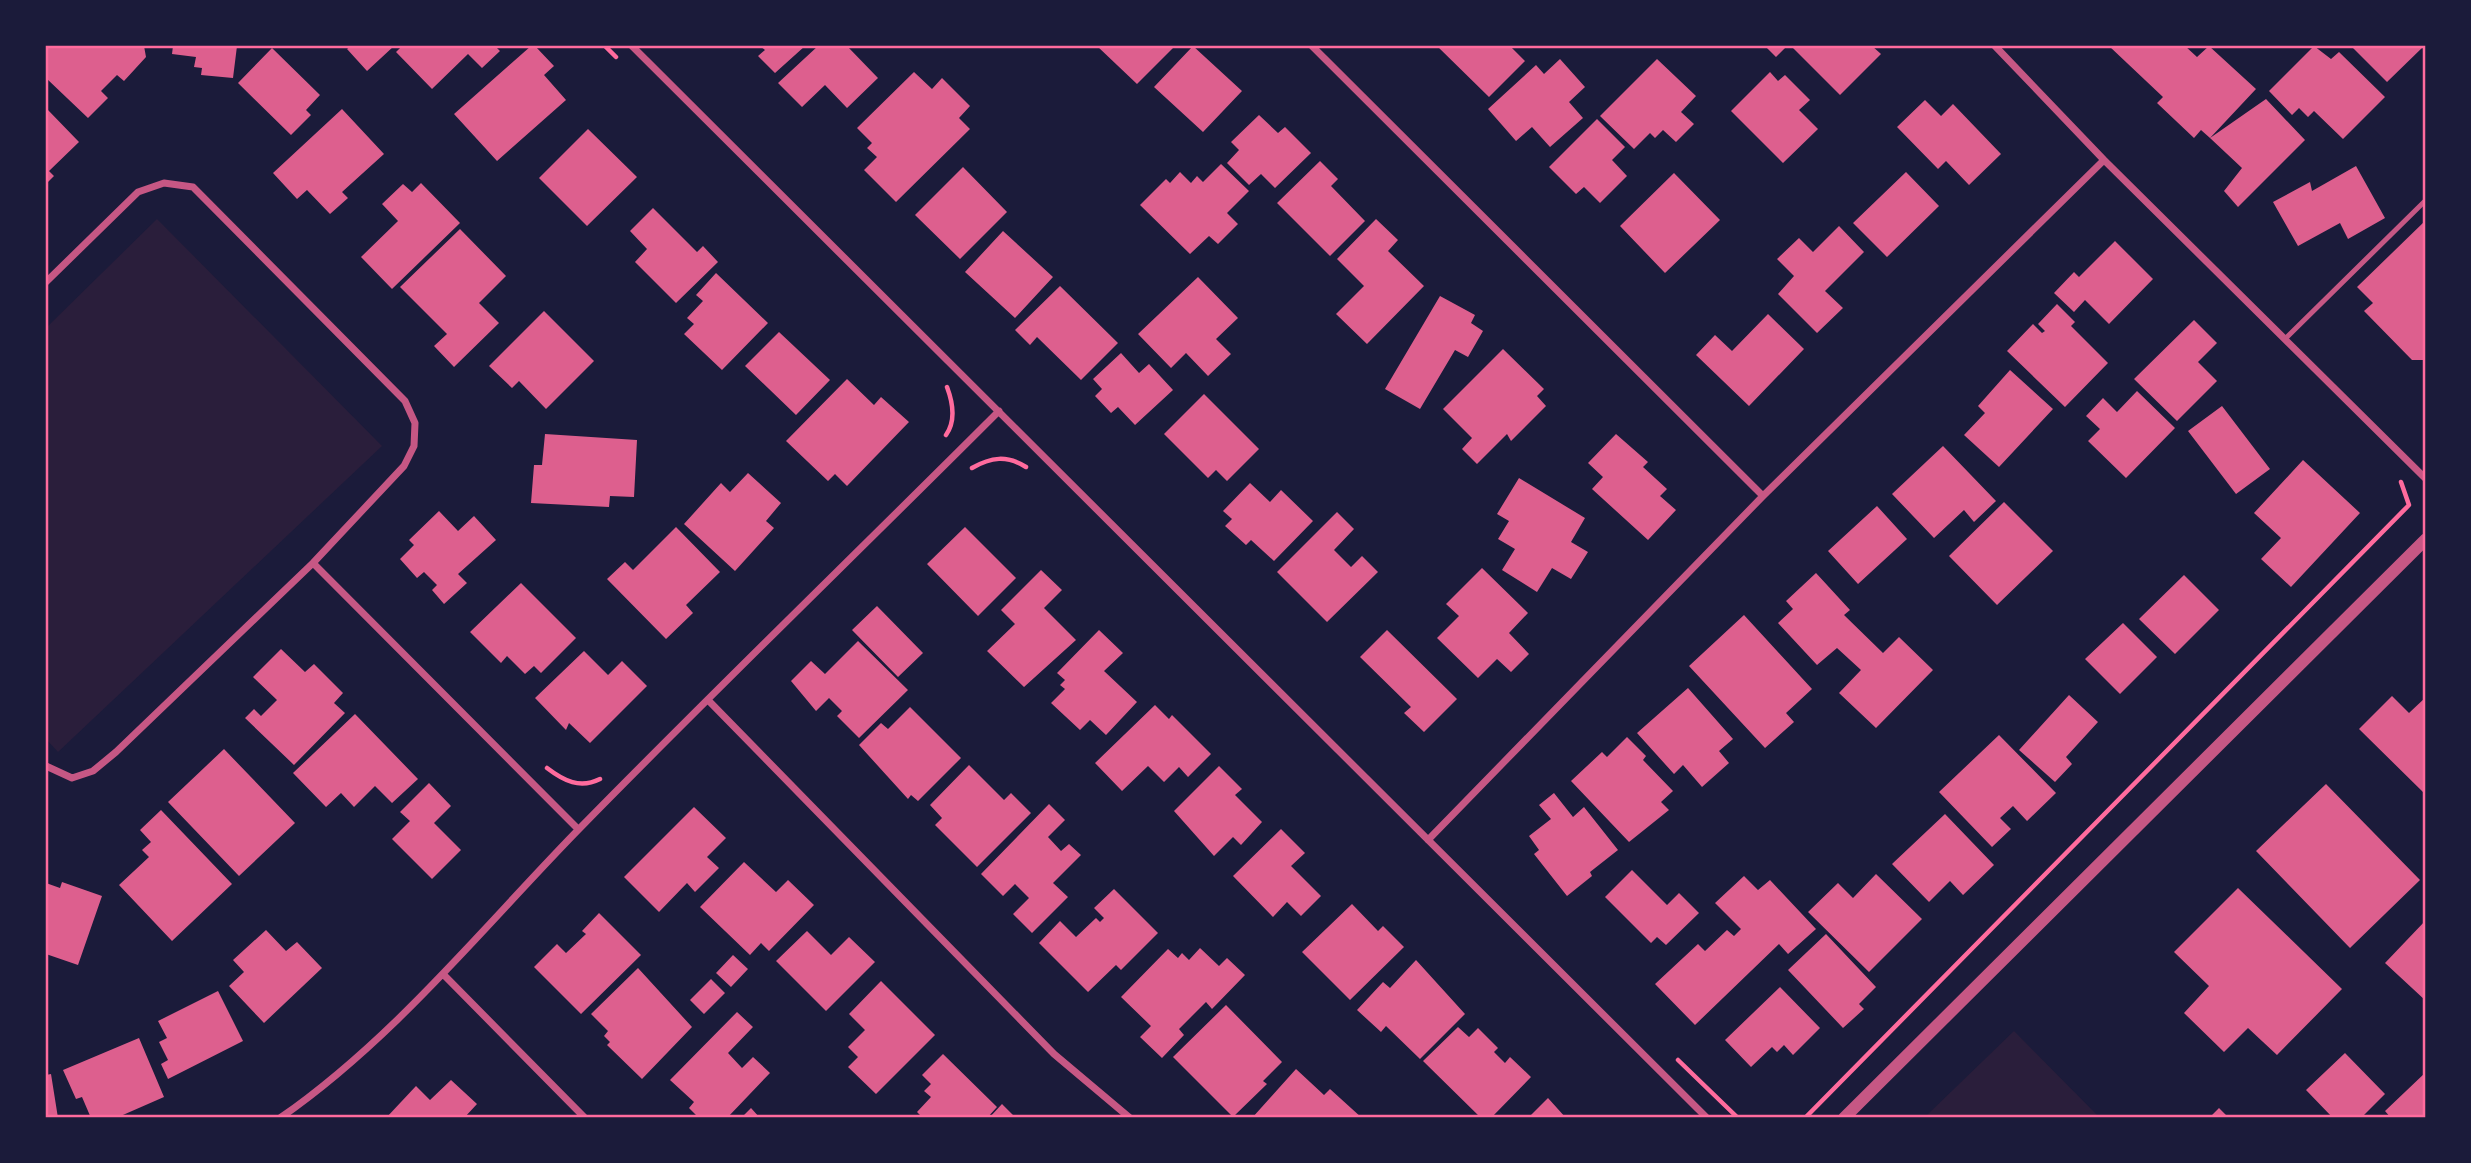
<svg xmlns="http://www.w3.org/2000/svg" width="2471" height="1163" font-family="Raleway,sans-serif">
<rect width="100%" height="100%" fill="#1b1b3a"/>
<path fill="#2a1e3b" d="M157,219l225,227 -324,306 -12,-13v-411z
M2014,1031l85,86h-174z"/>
<path fill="#dd5f8e" d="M46,46h98l2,11 -22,24 -7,-6 -16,16 7,7 -20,20 -42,-40z
M173,46h64l-4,32 -32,-3 1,-7 -8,-1 2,-10 -24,-3z
M351,46h43l-27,25 -20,-22z
M402,46h93l5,5 -18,17 -14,-14 -36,35 -36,-37z
M531,46h4l19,20 -10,9 22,25 -69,61 -43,-47z
M760,46h45l-30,27 -17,-17 7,-6z
M818,46h29l31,32 -31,30 -22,-23 -23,22 -24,-24z
M1097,46h78l-38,38z
M1193,46l49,45 -39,41 -49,-45z
M1437,46h73l15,15 -36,36z
M1765,46h22l-11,11z
M1796,46h76l9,8 -41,41 -47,-47z
M2109,46h76l12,11 12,-11 47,43 -46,49 -9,-8 -7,8 -37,-35 6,-6z
M2314,46l17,13 8,-7 46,45 -42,42 -29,-28 -6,6 -9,-9 -7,7 -23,-24z
M2351,46h73l-37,36z
M272,48l48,47 -14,15 5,5 -20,20 -53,-52z
M1560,59l25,28 -16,15 14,16 -33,29 -18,-20 -16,14 -28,-32 48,-44 8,9z
M1657,59l39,37 -15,16 13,12 -18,18 -13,-12 -8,8 -5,-5 -16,16 -34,-33z
M914,72l18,17 10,-11 28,28 -11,12 11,11 -74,73 -32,-32 13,-13 -10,-9 5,-5 -15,-15z
M1770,72l8,9 7,-6 25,25 -11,10 19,19 -35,34 -52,-52z
M2266,99l39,41 -67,67 -14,-16 18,-23 -32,-30z
M1925,100l16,16 12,-12 48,50 -32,31 -23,-24 -8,8 -41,-42z
M47,109l32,33 -30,29 5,5 -8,8z
M342,109l42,45 -42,38 6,6 -18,16 -23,-24 -10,9 -24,-26z
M1259,115l19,18 7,-6 26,26 -36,35 -14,-14 -12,11 -22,-22 12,-13 -8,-8z
M1597,119l28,28 -13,13 15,16 -27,27 -16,-16 -8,7 -27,-27z
M588,129l49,48 -50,49 -48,-48z
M1320,161l18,18 -7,7 34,35 -35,35 -53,-53z
M1221,164l28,27 -22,22 11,11 -20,20 -9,-8 -19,18 -50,-49 26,-26 4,4 10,-11 11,11 6,-7 6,6z
M2356,166l29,52 -37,21 -8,-16 -42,23 -25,-44 37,-20 2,9z
M963,167l44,45 -47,47 -45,-44z
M1906,172l33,34 -52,51 -34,-34z
M1674,173l46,47 -55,53 -45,-47z
M421,183l39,40 -68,66 -31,-32 37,-36 -16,-17 21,-20 9,8z
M653,208l44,44 6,-6 15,16 -42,41 -41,-41 12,-13 -17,-18z
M1376,219l22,21 -10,11 36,35 -57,58 -31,-30 28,-28 -27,-27z
M2426,220v140h-14l-48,-49 9,-8 -16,-16z
M1839,226l25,26 -39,39 18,17 -26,25 -39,-39 16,-18 -17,-17 22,-21 14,14z
M460,229l46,47 -27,27 20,20 -45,44 -20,-21 13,-12 -47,-47z
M1003,231l50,46 -38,41 -50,-46z
M2115,241l38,38 -44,45 -24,-24 -11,12 -20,-19 20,-21 5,5z
M716,273l52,50 -46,47 -38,-36 10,-10 -7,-6 16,-17 -7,-6z
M1198,277l40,41 -22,21 15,15 -23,22 -22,-23 -15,15 -33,-34z
M1060,286l58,57 -37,37 -44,-43 -7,8 -15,-15z
M1440,296l35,19 -4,8 12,8 -15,26 -13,-7 -35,59 -35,-20z
M2057,304l18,18 -4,4 37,37 -43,44 -58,-56 26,-27 9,9 3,-2 -7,-7z
M544,311l50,50 -48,48 -27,-28 -7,7 -23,-22z
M1768,314l36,35 -55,57 -53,-51 19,-20 17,16z
M2194,320l23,23 -19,19 19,19 -40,40 -43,-42z
M779,332l51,48 -34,35 -51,-49z
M1503,349l41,40 -7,7 9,10 -35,35 -4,-7 -30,30 -15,-15 10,-11 -29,-29z
M1121,353l18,20 10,-9 24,26 -38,35 -17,-18 -7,6 -16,-17 7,-7 -9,-10z
M2010,370l43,39 -54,58 -35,-32 21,-22 -7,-7z
M847,379l27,26 7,-8 28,25 -62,64 -12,-12 -7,7 -42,-40z
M2137,391l38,37 -49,50 -38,-37 12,-12 -14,-13 17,-18 14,14z
M1204,394l55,55 -32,32 -11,-11 -8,8 -44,-44z
M2222,406l48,63 -34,25 -48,-63z
M545,434l92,6 -3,57 -24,-1 -1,11 -78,-4 3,-38h8z
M1616,434l32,28 -5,5 24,22 -7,7 16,14 -28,30 -56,-51 11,-12 -15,-14z
M1943,446l53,55 -22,21 -10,-12 -30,28 -42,-44z
M2303,460l57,53 -69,74 -30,-28 20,-21 -27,-25z
M748,473l33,30 -15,18 8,7 -39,43 -51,-47 37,-41 9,9z
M1519,478l66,40 -14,24 17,10 -17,27 -19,-11 -15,24 -35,-22 13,-21 -17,-10 11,-18 -12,-7z
M1250,483l20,19 11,-12 32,31 -39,40 -23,-21 -5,5 -21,-19 7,-7 -9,-8z
M2004,502l49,49 -56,54 -48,-49z
M1877,506l30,33 -49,45 -30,-33z
M439,511l19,20 16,-15 22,24 -38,34 9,9 -23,21 -12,-14 5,-5 -13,-13 -7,6 -17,-19 14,-14 -5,-5z
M1337,512l17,17 -20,21 17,17 11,-11 16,16 -51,50 -50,-50z
M676,527l44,45 -34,33 7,8 -27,26 -59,-60 18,-17 8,8z
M965,527l51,51 -38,38 -51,-52z
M1482,568l46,45 -19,20 20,21 -18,18 -14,-13 -19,19 -41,-40 22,-22 -13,-12z
M1041,570l21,20 -18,18 32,32 -52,47 -37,-36 28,-27 -14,-14z
M1816,573l34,37 -6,5 39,38 16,-16 34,33 -57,58 -37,-35 22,-23 -24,-22 -20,17 -39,-42 15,-14 -7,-8z
M2184,575l35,35 -44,44 -36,-35z
M521,583l55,55 -35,35 -7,-7 -9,8 -18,-18 -6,7 -31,-31z
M877,606l46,47 -25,24 -46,-47z
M1744,615l68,74 -26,24 8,9 -29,26 -76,-82z
M2123,623l34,34 -37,37 -35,-35z
M1099,630l24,23 -19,18 33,31 -31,33 -16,-15 -10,10 -29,-27 14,-14 -5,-4 5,-5 -8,-7z
M1387,630l70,69 -33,33 -20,-19 7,-6 -51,-50z
M858,641l50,49 -49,48 -22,-22 5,-5 -13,-13 -13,13 -25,-30 20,-20 14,13z
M281,649l24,23 9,-8 29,29 -9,10 11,10 -51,52 -49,-47 9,-9 7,7 16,-16 -24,-23z
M584,651l24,24 14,-14 25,25 -57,57 -21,-20 -3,7 -31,-32z
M1688,688l45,51 -14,12 10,12 -27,24 -19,-22 -9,9 -37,-41z
M2069,695l29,27 -32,35 6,7 -17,18 -36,-32z
M2392,696l17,17 17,-16v98l-67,-66z
M1155,705l14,14 3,-4 39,39 -23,23 -9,-10 -15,15 -16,-16 -26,25 -27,-28z
M910,707l51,51 -43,43 -7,-6 -3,4 -49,-54 22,-22 7,6z
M355,714l63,65 -26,24 -17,-17 -21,21 -13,-14 -15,14 -33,-34z
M1999,735l57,58 -29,28 -14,-15 -13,12 11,11 -19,18 -53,-55z
M1627,737l19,19 -3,4 30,31 -12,11 8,8 -40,32 -58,-61 31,-29 5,5z
M224,749l71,74 -56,53 -71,-74z
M969,765l35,35 7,-7 20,20 -54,54 -42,-42 7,-7 -12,-13z
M1219,766l23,23 -7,6 27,27 -21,23 -8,-8 -19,19 -40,-45z
M429,783l22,23 -17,17 27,27 -29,29 -40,-40 18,-18 -10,-9z
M2326,784l94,96 -70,68 -94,-97z
M1554,793l19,24 11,-10 34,43 -28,22 2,4 -25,20 -33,-42 5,-4 -10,-14 22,-17 -12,-14z
M1049,804l16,16 -17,17 13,14 8,-7 12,11 -28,28 15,14 -36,36 -19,-19 16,-16 -14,-14 -12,12 -22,-22z
M694,807l32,31 -19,19 12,11 -24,24 -8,-9 -28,29 -35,-35z
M161,810l71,74 -60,57 -53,-56 30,-28 -7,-7 9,-8 -11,-12z
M1945,814l49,51 -31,30 -13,-14 -21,21 -37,-38z
M1281,829l24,24 -14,13 30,30 -20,20 -14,-14 -14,15 -40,-41z
M744,862l32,30 12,-12 26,25 -45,46 -8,-8 -11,12 -50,-48z
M1632,870l35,35 12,-12 20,20 -33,32 -9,-8 -6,6 -46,-46z
M1876,874l46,45 -53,53 -61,-60 30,-29 15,15z
M1744,876l14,14 12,-10 46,49 -28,25 -9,-10 -84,81 -40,-41 43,-40 7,7 22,-21 7,6 7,-7 -26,-26z
M62,882l40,14 -24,69 -32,-11v-71l14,5z
M2238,888l104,101 -65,66 -29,-27 -24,24 -40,-39 25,-27 -35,-34z
M1114,889l44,44 -37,37 -5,-5 -28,27 -49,-49 21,-22 16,16 20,-19 4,4 4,-4 -10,-10z
M1352,904l26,27 5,-5 21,21 -54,53 -48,-48z
M599,913l42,42 -60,59 -47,-47 23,-23 9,9 20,-19 -4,-3z
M2426,920v81l-41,-38z
M266,930l20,21 11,-9 25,26 -58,55 -35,-37 15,-14 -11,-12z
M807,931l24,24 18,-18 26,25 -49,49 -50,-50z
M1826,934l50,53 -17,17 5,5 -21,19 -55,-58z
M1200,948l19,18 8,-8 18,17 -33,34 -6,-7 -27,27 5,6 -22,23 -22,-21 11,-11 -30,-29 47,-48 10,9 4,-5 7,7z
M733,955l15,14 -17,18 -15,-14z
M1416,960l49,54 -45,45 -34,-33 -5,6 -24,-22 26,-28 7,6z
M638,968l54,59 -50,52 -35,-34 3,-3 -6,-6 4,-5 -17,-17z
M711,979l14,14 -21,21 -14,-14z
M881,981l54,54 -59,59 -28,-27 10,-10 -10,-10 17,-17 -16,-16z
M1780,987l40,41 -27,27 -9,-10 -7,7 -5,-5 -21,20 -26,-27z
M218,991l25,50 -75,38 -7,-15 7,-4 -9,-18 8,-4 -9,-17z
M1226,1005l56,57 -19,19 4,3 -34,33 -60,-60z
M737,1012l16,15 -25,26 14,15 11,-11 17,16 -43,45h-28l-10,-10 5,-6 -24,-22z
M1458,1027l11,10 9,-9 20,20 -4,4 11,11 5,-6 21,20 -40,41h-10l-58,-57z
M139,1038l25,59 -48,21h-25l-9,-21 -6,2 -13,-29z
M2345,1053l40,41 -24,24h-28l-27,-28z
M943,1054l54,53 -10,11h-64l-6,-6 14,-15 -7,-6 7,-7 -9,-9z
M1296,1069l28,26 6,-6 32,29h-110z
M2426,1072v46h-35l-6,-7z
M51,1074l7,44h-12v-43z
M451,1080l26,24 -13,14h-78l30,-32 14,14z
M1548,1098l18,20h-38z
M1002,1104l14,14h-27z
M751,1108l9,10h-19z
M2219,1108l10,10h-20z"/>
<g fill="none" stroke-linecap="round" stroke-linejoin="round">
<path stroke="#ff6b9d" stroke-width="4.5" d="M605,46l11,11
M946,435c10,-14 7,-32 1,-48
M972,468c19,-11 35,-13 54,-1
M547,768c17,13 33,21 53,11
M1678,1060l60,58
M1805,1118l604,-613 -8,-23"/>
<path stroke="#c65784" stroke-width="5" d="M2285,339l141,-139"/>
<path stroke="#c65784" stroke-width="7" d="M632,46l1075,1072
M1312,46l451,450
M1995,46l109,114 322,319
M46,282l92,-90 26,-9 29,4 212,214 10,22 -1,23 -10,20 -91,97 -197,189 -23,19 -21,7 -26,-12
M313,563l265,266
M708,700l346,354 76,64
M1428,840l335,-344 341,-336
M443,974l142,144
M280,1118c114,-79 204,-192 300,-290 138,-141 280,-278 419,-417"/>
<path stroke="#c65784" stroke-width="12" d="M1844,1118l582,-579"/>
</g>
<rect width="2471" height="1163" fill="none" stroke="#1b1b3a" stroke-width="94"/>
<rect x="47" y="47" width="2377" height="1069" fill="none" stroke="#ff6b9d" stroke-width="2.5"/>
</svg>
